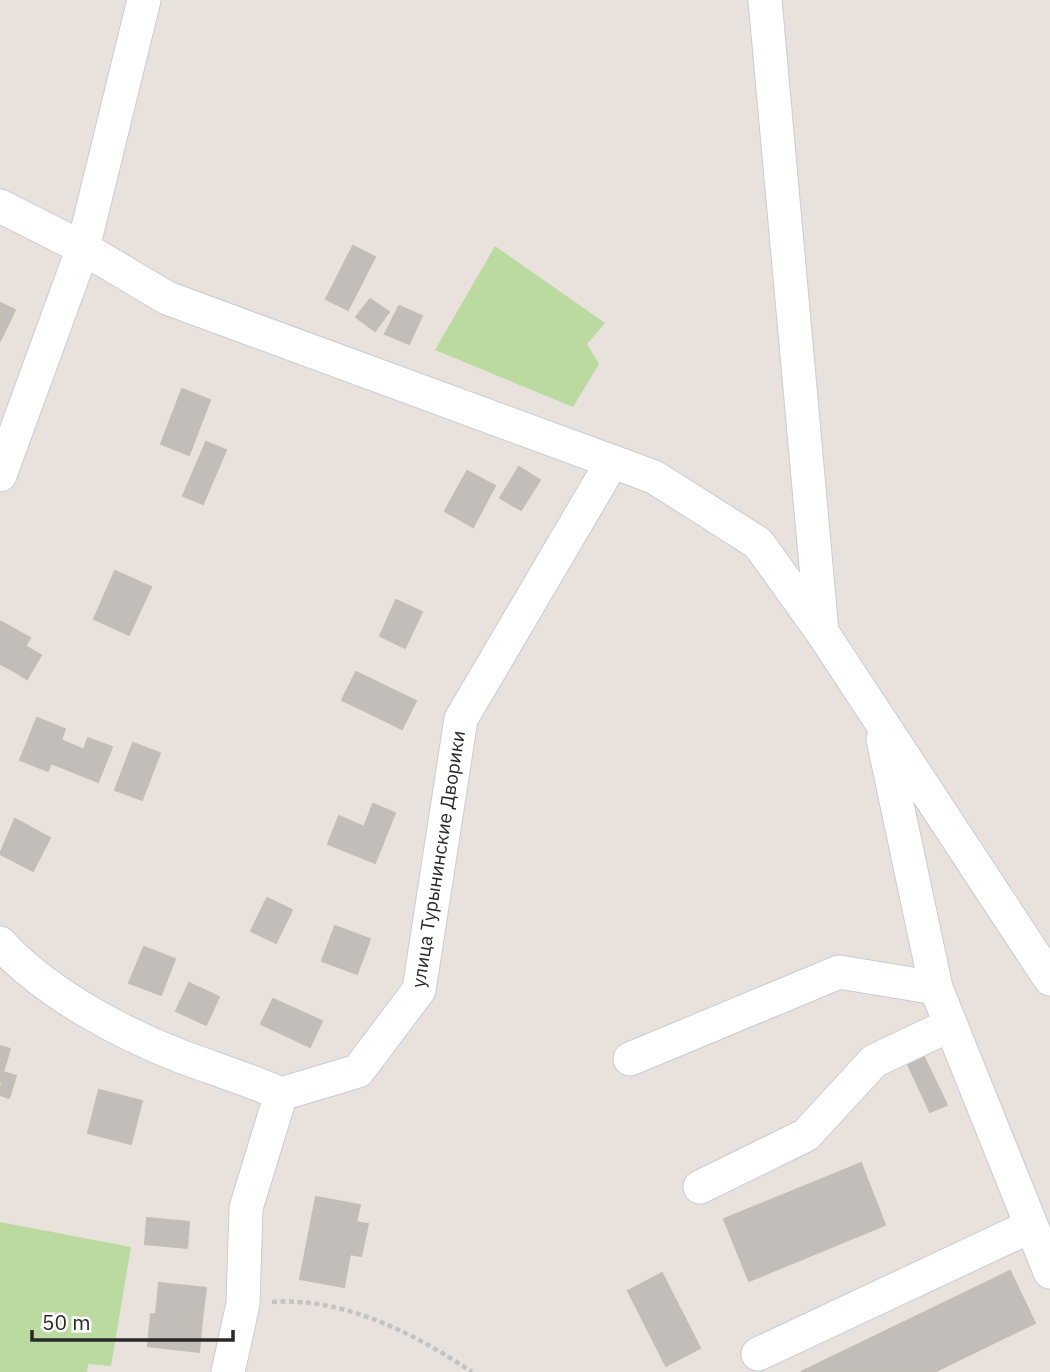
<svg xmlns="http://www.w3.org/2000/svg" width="1050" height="1372" font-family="'IBM Plex Sans',sans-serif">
<rect width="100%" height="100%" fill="#e9e2dc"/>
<path fill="#bbda9f" d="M495,246l110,77 -18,21 12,20 -26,43 -138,-57z
M0,1222l131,25 -20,119 -23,-2 -1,8h-87z"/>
<path fill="#c2bdb8" stroke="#c4bdb6" stroke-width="2" d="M353,246l22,11 -27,53 -22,-11z
M370,299l19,13 -14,19 -19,-14z
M0,303l15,7 -15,31z
M399,306l23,10 -13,28 -24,-10z
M182,389l28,11 -21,55 -28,-11z
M206,442l20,8 -23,54 -20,-8z
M519,467l21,13 -19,30 -21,-12z
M467,471l28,15 -22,41 -28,-16z
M115,571l36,16 -22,48 -35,-16z
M396,600l26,12 -17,36 -25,-12z
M0,621l30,17 -18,32 -12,-6z
M25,646l16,9 -14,24 -15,-9z
M356,672l60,29 -14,28 -60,-29z
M37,718l28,11 -4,11 23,10 4,-12 24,9 -14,35 -47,-19 -3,8 -28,-11z
M133,743l27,10 -18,47 -27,-10z
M373,804l22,9 -20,50 -47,-19 11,-28 25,11z
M15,819l35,19 -17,33 -33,-17z
M267,898l25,12 -16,33 -25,-12z
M335,926l35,13 -13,35 -35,-13z
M144,947l31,12 -14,36 -32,-12z
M189,983l30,14 -13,28 -30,-14z
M273,999l49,22 -12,26 -49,-23z
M0,1046l10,3 -10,33z
M920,1049l27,56 -17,7 -26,-56z
M3,1072l13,4 -7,22 -9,-3z
M99,1090l43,11 -11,43 -43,-11z
M861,1163l24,62 -136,56 -25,-62z
M316,1197l44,8 -4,17 12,2 -7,32 -11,-2 -6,33 -44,-8z
M147,1218l42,4 -2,26 -42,-4z
M1010,1271l25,52 -101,49h-133z
M662,1273l38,75 -34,18 -38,-75z
M159,1283l47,5 -4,32 -46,-5z
M151,1314l51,6 -3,32 -51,-6z"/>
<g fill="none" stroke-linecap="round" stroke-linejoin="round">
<g stroke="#c8ccd5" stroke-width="35">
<path id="minor" d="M765,0l57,632
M0,206l83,42 84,50 487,179 104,66 64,89 228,347
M0,475l83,-227 61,-248
M883,739l53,249 114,284
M0,943c43,48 120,90 180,113 34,13 68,23 101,38
M630,1059l209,-87 97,16
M700,1187l106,-52 68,-74 76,-36
M758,1354l273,-128
M228,1372l15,-68 3,-96 35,-114 77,-23 61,-81 42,-271 151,-257"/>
</g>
<path stroke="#c3c3c3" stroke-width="4.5" stroke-dasharray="5 3.5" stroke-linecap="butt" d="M272,1302c71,-5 142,31 200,70"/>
<use href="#minor" stroke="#fff" stroke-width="33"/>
</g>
<g text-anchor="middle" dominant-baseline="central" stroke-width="6" stroke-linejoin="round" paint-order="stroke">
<g font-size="19" fill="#292929" stroke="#fff">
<text transform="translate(438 859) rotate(-81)">улица Турынинские Дворики</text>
</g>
</g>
<path d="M32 1330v10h201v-10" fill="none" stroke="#292929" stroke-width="3.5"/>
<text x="42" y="1330" font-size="21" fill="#292929" stroke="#ffffff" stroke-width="5" paint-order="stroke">50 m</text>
</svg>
